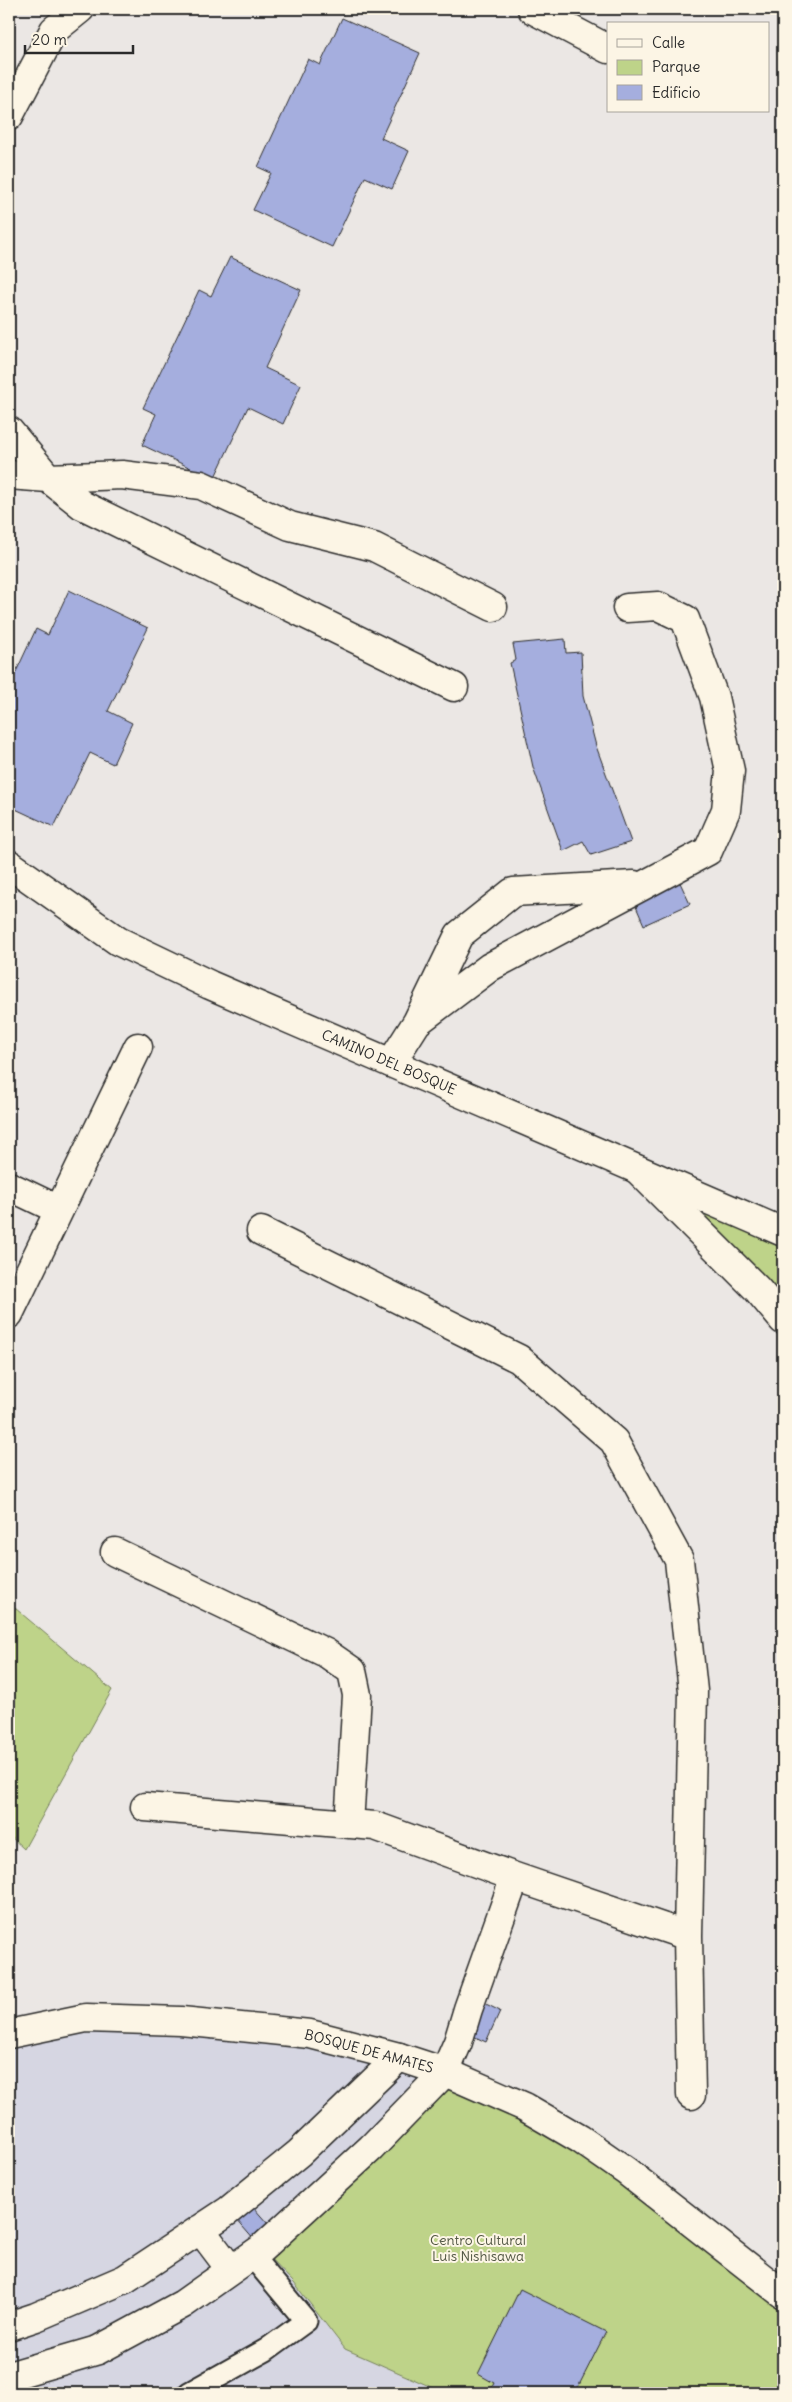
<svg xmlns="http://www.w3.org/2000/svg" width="792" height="2402" font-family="Delius,sans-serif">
<rect width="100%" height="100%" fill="#ebe7e4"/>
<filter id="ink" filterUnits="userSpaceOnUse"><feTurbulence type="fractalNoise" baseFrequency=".02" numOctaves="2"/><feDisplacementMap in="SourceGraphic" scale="10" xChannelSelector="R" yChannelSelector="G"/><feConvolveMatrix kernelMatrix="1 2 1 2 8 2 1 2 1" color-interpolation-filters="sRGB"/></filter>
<g filter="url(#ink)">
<path fill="#d6d6e2" d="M181,2021l264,51 -184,177 33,34 51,66 100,44h-436v-359z"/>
<path fill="#bed389" stroke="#747f5a" d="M638,1170l145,62v88z
M9,1603l103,87 -88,159 -15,-14z
M445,2072l80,35 258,187v99h-338l-100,-44 -51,-66 -33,-34z"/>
<path fill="#a5aede" stroke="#2b2b2b" d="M342,18l78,35 -39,85 28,13 -17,38 -27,-12 -33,70 -79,-37 18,-37 -13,-6 50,-108 12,6z
M230,257l71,33 -36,78 36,17 -18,39 -35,-17 -34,72 -72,-34 14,-31 -13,-6 56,-118 12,6z
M69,590l79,38 -40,83 24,12 -19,41 -23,-11 -36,74 -45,-21v-119l27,-58 12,6z
M565,639l1,14 15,-1 2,44 13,50 35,96 -40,13 -8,-14 -20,10 -30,-84 -23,-104 6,-3 -3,-16z
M676,874l14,30 -46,21 -13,-30z
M474,1998l26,13 -14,31 -24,-11z
M245,2198l31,35 -15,15 -31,-36z
M520,2289l86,43 -31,61h-86l5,-10 -16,-9z"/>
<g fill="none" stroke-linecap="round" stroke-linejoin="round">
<g stroke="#2b2b2b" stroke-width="25">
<path id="service" d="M189,2393l77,-43 40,-29 -55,-66"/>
</g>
<g stroke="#2b2b2b" stroke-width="31">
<path id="minor" d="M532,9l76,40
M9,116l45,-86 26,-21
M9,431l39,47 34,27 372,182
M9,475l39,3 74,-3 79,10 89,41 84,21 119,60
M417,1022l73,-55 218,-116 18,-41 4,-39 -16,-74 -29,-78 -27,-13 -31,2
M391,1063l26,-41 42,-87 54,-43 121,-7
M638,1170l119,119 26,31
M9,1186l50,24
M261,1231l258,128 95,82 65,119 14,131 -5,245 3,159
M9,1314l129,-267
M115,1552l211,101 26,18 5,24 -8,129
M145,1807l230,19 140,51 173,59
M200,2229l31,41
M9,2326l27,-9 89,-38 103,-68 71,-58 100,-96
M9,2376l89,-26 85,-46 78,-55 110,-101 74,-76 13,-30 10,-33 47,-132"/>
</g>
<g stroke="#2b2b2b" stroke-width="31">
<path id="tertiary" d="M9,864l109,77 92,44 573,247
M9,2034l77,-16 95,3 129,13 89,23 46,15 80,35 55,32 46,32 157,123"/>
</g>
<use href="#service" stroke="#fcf5e5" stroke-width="21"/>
<use href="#minor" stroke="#fcf5e5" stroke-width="28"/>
<use href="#tertiary" stroke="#fcf5e5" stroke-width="28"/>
</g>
</g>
<g text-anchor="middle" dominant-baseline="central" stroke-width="4" stroke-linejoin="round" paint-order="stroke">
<g font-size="14" fill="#2b2b2b" stroke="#fcf5e5">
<text transform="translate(389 1062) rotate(23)">CAMINO DEL BOSQUE</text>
<text transform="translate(369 2051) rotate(15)">BOSQUE DE AMATES</text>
</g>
<g font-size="14" fill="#505542" stroke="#fcf5e5">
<text x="478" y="2240">Centro Cultural<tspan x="478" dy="16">Luis Nishisawa</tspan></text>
</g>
</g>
<rect width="792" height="2402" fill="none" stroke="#fcf5e5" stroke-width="30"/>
<rect x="15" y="15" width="762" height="2372" fill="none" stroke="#2b2b2b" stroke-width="2" filter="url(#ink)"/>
<rect x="607" y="22" width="162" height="90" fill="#fcf5e5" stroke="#a8a49b"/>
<rect x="617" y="39" width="25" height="8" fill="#fcf5e5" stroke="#a8a49b"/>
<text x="652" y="48" font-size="15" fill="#2b2b2b">Calle</text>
<rect x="617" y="60" width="25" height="15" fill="#bed389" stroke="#a8a49b"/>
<text x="652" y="72" font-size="15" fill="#2b2b2b">Parque</text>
<rect x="617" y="85" width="25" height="15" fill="#a5aede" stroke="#a8a49b"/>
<text x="652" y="98" font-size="15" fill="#2b2b2b">Edificio</text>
<path d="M25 45v8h108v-8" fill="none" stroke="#2b2b2b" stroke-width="2.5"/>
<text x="32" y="45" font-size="15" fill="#2b2b2b" stroke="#fcf5e5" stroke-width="4" paint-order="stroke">20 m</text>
</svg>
